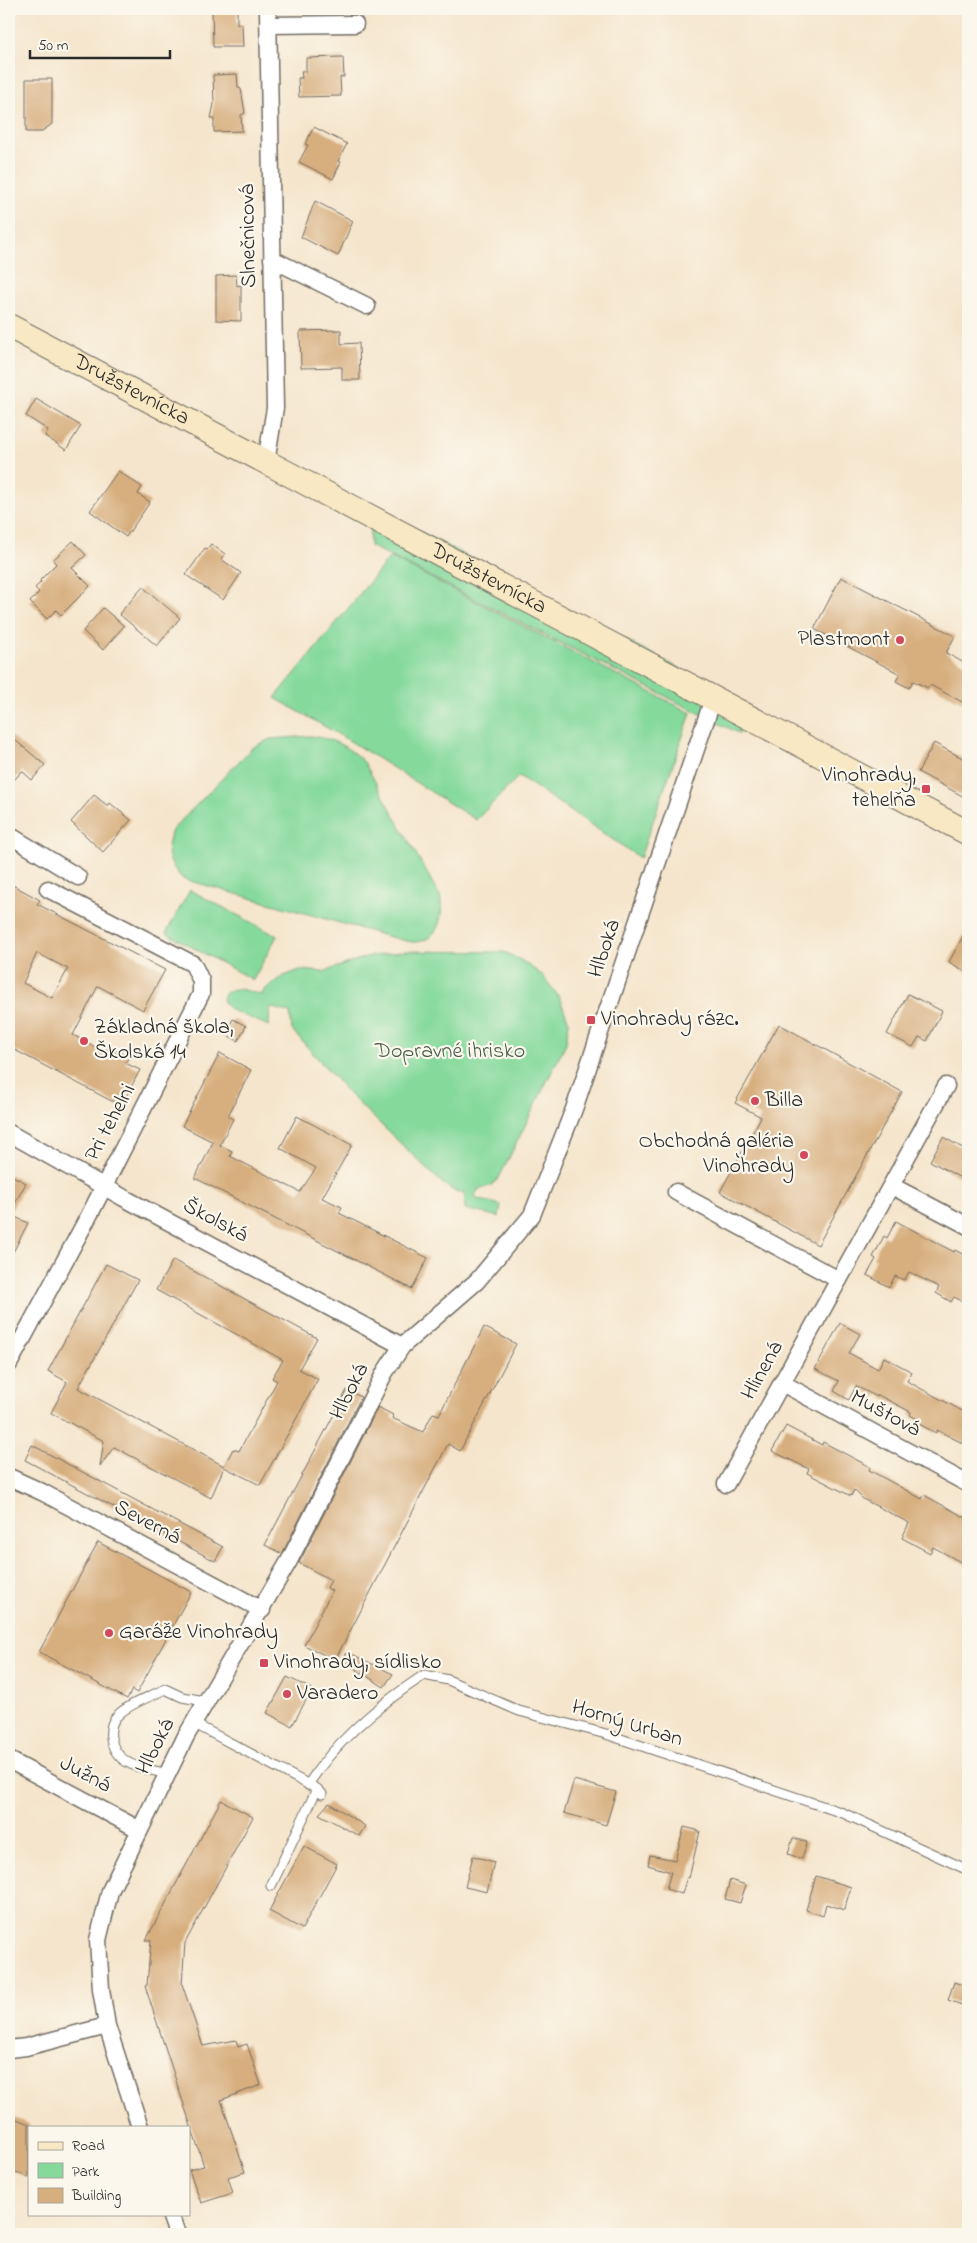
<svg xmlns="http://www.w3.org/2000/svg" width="977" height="2243" font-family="'Indie Flower',sans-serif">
<rect width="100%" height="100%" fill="#fbf7ec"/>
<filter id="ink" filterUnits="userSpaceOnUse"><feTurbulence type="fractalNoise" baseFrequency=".02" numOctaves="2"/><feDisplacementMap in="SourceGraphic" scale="10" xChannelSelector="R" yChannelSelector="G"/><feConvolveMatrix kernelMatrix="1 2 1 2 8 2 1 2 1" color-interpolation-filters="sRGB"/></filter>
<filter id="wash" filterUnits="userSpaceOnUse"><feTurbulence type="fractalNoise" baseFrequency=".0096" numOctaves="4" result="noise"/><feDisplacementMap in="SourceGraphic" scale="20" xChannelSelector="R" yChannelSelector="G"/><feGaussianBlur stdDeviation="1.12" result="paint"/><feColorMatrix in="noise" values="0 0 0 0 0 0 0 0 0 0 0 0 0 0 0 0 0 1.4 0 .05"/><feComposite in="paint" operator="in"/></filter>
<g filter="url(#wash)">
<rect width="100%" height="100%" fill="#f5e5cc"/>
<path fill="#84d99b" stroke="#588263" d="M370,505l356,188 14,41 -370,-188z
M390,557l301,156 -51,145 -121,-82 -43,44 -126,-79 -75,-43z
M310,736c25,3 35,9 54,26l76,134c4,18 0,43 -23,46 -8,1 -19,-4 -27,-5l-207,-58c-16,-17 -18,-26 -11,-49l80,-82 18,-9z
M190,890l87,46 -24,44 -87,-47z
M405,951l99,1 17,8 21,15 17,22 10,25 -3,21 -67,135 -9,8 -12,4 -3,5 2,4 24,6 -2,12 -34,-8 -1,-17 -7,1 -15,-10 -89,-85 -61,-68 -2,-17 -20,-6 -1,19 -38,-16 -8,-8 1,-8c11,-10 25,-2 38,1l2,-5 20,-14 16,-6 23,2 43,-15z"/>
<g id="blocks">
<path fill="#d7ae7e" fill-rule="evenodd" d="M212,9h25v15h5l1,23h-30z
M343,57l1,20h-4l1,19 -42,1 -1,-19h4l-1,-7h5v-13z
M237,74l1,13 3,2 4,24 -4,2 1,16 -28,1v-14h-3l3,-14 -1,-29z
M26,79h26v45l-11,8h-15z
M314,127l33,17 -9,17 3,1 -8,17 -34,-17 9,-17 -3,-1z
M315,201l38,20 -15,35 -37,-19z
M236,275l1,11 4,-1v36l-25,-1v-44z
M341,330v14l18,-1 1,37h-18v-13l-41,1 -1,-37z
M36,399l45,27 -15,24 -21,-14 3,-6 -22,-14z
M118,471l24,16 -4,7 12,8 -24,35 -36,-26z
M73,541l13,14 -14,13 18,18 -29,29 -5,-5 -9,9 -17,-17 9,-10 -4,-4 6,-6 -1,-2 16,-16 -3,-4z
M211,544l14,10 -4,5 20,14 -18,27 -37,-25 19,-27 2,1z
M841,577l114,59 -9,17 22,12v40l-38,-20 -2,3 -15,-7 -4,7 -13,-7 4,-7 -86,-45z
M143,587l37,31 -23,28 -38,-32z
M103,608l21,18 -21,24 -20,-19z
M9,735l36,30 -13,15 -10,-9 -13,15z
M934,743l34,18v38l-50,-27z
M94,795l14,11 2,-3 21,17 -28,32 -32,-30z
M9,883l31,17 -3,4 128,66 -22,40 -45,-24 -25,49 28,15 3,-6 25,13 -4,6 15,7 -19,36 -112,-59zM37,953l31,16 -16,29 -29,-15z
M968,927v46l-19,-11z
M908,994l34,17 -15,30 -8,-4 -6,10 -26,-13z
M233,1019l13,7 -8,15 -13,-7z
M779,1024l123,68 -84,153 -98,-53 41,-75 -26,-14z
M220,1053l31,17 -23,46 5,3 -13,26 12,6 -2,5 70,36 16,-24 -36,-20 17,-32 55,29 -30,53 20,9 -3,6 89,45 -16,31 -217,-111 18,-36 -31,-16z
M943,1137l25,14v31l-38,-21z
M9,1174l17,9 -17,31 19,9 -19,37z
M896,1221l58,31 1,-2 13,7v47l-14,-7 -3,5 -15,-9 3,-6 -30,-15 -5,8 -9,-4 -6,11 -22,-12 9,-16 -3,-2 6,-11 5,-10 3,2z
M173,1260l144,78 -18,31 19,10 -58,106 -36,-18 -13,31 -97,-51 -14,19 4,-25 -53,-28 16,-31 -19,-11 58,-107 32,16 -60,108 146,78 9,-17 6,2 38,-70 -5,-3 11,-18 -127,-70z
M840,1323l20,11 -11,19 29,16 6,-12 28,15 -5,9 61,33v32l-31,-16 -1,3 -19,-10 2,-3 -9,-5 1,-3 -33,-17 -1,2 -21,-11 -7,14 -15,-9 5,-10 -24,-12z
M484,1327l32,17 -56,107 -12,-7 -113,216 -31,-15 28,-54 -5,-3 4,-8 -32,-17 79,-156 15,8 -1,3 31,14 10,-19 6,2z
M347,1390l14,7 -79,157 -17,-9z
M786,1426l36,19 1,-3 47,25 -1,3 24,13 29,16 2,-4 44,24v47l-35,-19 -3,6 -28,-15 7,-15 -46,-24 -9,-9 -3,6 -44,-23 2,-4 -37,-18z
M32,1445l191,102 -8,14 -190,-101z
M98,1542l93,50 -54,101 -5,-3 -5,9 -88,-47z
M347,1652l46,22 -9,13 -41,-26z
M287,1677l25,12 -20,37 -25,-13z
M574,1780l42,12 -10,33 -42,-12z
M221,1800l32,17 -68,126 -3,41 21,62 33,-6 2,7 9,-3 14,41 -40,15 24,72 -17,5 5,16 -32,10 -12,-33 15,-4 -59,-180 2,-1 4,-45h-5z
M329,1803l36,23 -6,10 -40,-22z
M684,1827l16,4 -11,47 -2,-1 -5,17 -16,-5 5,-17 -23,-7 2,-10 25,5z
M793,1838l14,4 -5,17 -14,-5z
M304,1846l33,18 -35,65 -33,-18z
M473,1856l21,6 -7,30 -22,-5z
M816,1876l35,11 -7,23 -18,-6 -3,12 -17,-6z
M730,1880l16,5 -6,18 -15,-4z
M954,1982l14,5 -6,18 -14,-5z
M9,2116l20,8v54l-20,-9z"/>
</g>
</g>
<g filter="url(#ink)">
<use href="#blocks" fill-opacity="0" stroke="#726c63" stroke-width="1"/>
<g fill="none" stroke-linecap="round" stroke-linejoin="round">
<g stroke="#726c63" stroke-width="11">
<path id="lane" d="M193,1723l124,66 5,5
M168,1774c-13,-4 -31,-5 -41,-12 -17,-10 -23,-36 -7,-49 13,-11 30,-16 45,-24l17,8 23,4
M308,1785c28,-45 72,-81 116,-110l24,5 71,31 87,23 237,79 125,57
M271,1886l46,-97"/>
</g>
<g stroke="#726c63" stroke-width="19">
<path id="street" d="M268,25l87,-1
M272,259l95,47
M266,462l9,-54 -7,-399
M9,835l69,42
M9,1133l115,65 278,148
M892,1186l76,40
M676,1192l163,88
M9,1364l83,-154 109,-216v-13l-8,-17 -145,-75
M782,1383l186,101
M9,1477l33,15 220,118
M726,1484l220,-398
M9,1760l131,70
M9,2049l17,-2 81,-21
M140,2127l-33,-101 -6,-37 -3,-49 12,-49 76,-155 103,-175 96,-189 17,-26 75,-65 55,-66 42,-106 139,-410
M170,2214l7,20"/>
</g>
<g stroke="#726c63" stroke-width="26">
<g id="secondary">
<path id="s1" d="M9,326l959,507"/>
</g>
</g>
<use href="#lane" stroke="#fff" stroke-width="9"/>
<use href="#street" stroke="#fff" stroke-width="16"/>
<use href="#secondary" stroke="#f8e8c3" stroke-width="24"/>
</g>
</g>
<g fill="#d1495b" stroke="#fbf7ec" stroke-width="2">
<circle cx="900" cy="640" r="5"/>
<rect x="921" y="784" width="10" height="10" rx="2.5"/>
<rect x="586" y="1015" width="10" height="10" rx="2.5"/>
<circle cx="84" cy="1041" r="5"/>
<circle cx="755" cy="1101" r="5"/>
<circle cx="804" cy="1155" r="5"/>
<circle cx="109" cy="1633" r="5"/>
<rect x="259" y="1658" width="10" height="10" rx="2.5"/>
<circle cx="287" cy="1694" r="5"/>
</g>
<g text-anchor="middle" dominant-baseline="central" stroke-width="4.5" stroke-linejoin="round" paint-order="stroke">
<g font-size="22" fill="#2b2b2b" stroke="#fbf7ec">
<text transform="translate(249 236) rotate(-91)">Slnečnicová</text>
<text stroke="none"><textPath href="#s1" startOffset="138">Družstevnícka</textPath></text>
<text stroke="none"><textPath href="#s1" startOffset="542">Družstevnícka</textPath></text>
<text transform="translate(605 949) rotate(-71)">Hlboká</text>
<text transform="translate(111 1123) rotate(-62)">Pri tehelni</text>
<text transform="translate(215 1221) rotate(28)">Školská</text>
<text transform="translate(763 1371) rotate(-61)">Hlinená</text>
<text transform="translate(350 1392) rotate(-63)">Hlboká</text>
<text transform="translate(885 1414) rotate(28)">Muštová</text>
<text transform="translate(147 1523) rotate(28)">Severná</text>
<text transform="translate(627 1724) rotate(17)">Horný Urban</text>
<text transform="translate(156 1747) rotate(-63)">Hlboká</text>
<text transform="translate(85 1775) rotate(28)">Južná</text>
</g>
<g font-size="22" fill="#2b2b2b" stroke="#fbf7ec" text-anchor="start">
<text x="890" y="640" text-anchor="end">Plastmont</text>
<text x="916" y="776" text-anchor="end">Vinohrady,<tspan x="916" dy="25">tehelňa</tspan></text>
<text x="601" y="1020">Vinohrady rázc.</text>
<text x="94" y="1028">Základná škola,<tspan x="94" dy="25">Školská 14</tspan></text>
<text x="765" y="1101">Billa</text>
<text x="794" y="1142" text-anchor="end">Obchodná galéria<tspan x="794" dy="25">Vinohrady</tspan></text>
<text x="119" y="1633">Garáže Vinohrady</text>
<text x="274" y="1663">Vinohrady, sídlisko</text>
<text x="297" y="1694">Varadero</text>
</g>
<g font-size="22" fill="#465f4d" stroke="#fbf7ec">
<text x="450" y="1052">Dopravné ihrisko</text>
</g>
</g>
<rect width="977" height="2243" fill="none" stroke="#fbf7ec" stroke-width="30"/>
<rect x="28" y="2126" width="162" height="90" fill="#fbf7ec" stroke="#a8a59f"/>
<rect x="38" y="2142" width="25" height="8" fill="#f8e8c3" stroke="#a8a59f"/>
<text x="72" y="2150" font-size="15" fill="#2b2b2b">Road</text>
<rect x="38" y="2163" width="25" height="15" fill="#84d99b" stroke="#a8a59f"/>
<text x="72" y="2176" font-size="15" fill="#2b2b2b">Park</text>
<rect x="38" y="2188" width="25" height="15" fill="#d7ae7e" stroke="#a8a59f"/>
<text x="72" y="2200" font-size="15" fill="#2b2b2b">Building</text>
<path d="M30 50v8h140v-8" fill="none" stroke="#2b2b2b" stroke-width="2.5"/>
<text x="38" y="50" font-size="15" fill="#2b2b2b" stroke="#fbf7ec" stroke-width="4" paint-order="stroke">50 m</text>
</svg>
